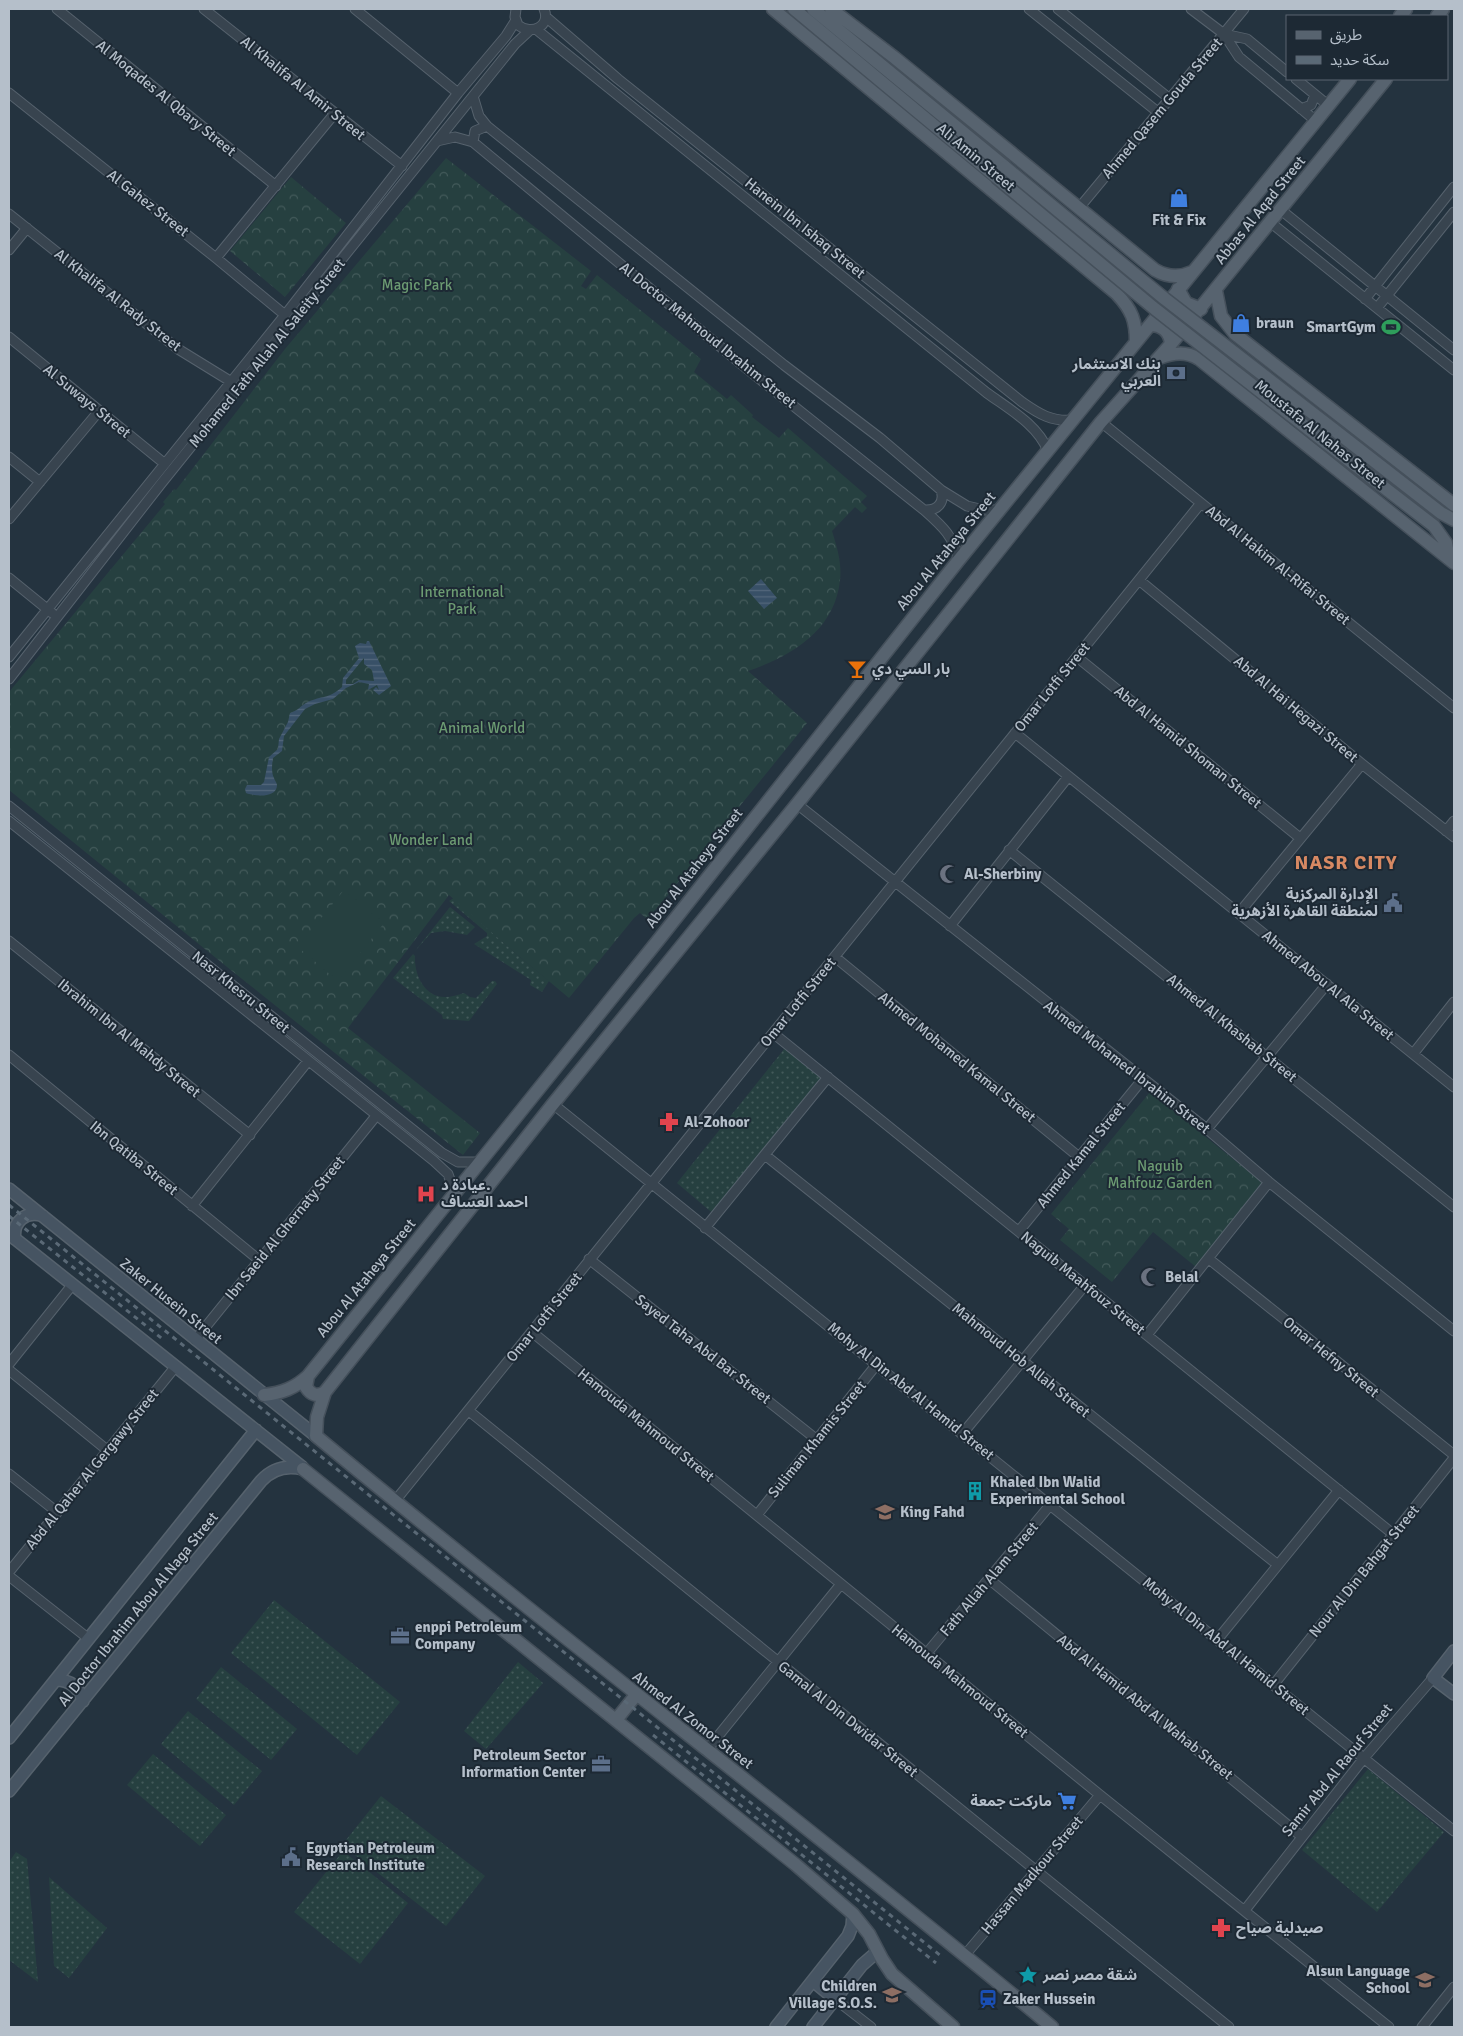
<svg xmlns="http://www.w3.org/2000/svg" width="1463" height="2036" font-family="Signika,'Noto Sans Arabic',sans-serif">
<defs>
<pattern id="grass-dots" width="8" height="8" patternUnits="userSpaceOnUse" patternTransform="scale(1.25)"><rect width="8" height="8" fill="#264040"/><path d="M2 2h.1M6 6h.1" fill="none" stroke="#435a5a" stroke-width="1.8" stroke-linecap="round"/></pattern>
<pattern id="forest-crowns" width="20" height="18" patternUnits="userSpaceOnUse" patternTransform="scale(1.25)"><rect width="20" height="18" fill="#264040"/><path d="M2 6a3 3 0 1 1 6 0M12 15a3 3 0 1 1 6 0" fill="none" stroke="#435a5a"/></pattern>
<pattern id="water-rules" width="6" height="5" patternUnits="userSpaceOnUse" patternTransform="scale(1.25)"><rect width="6" height="5" fill="#385067"/><path d="M0 2.5h6" fill="none" stroke="#53677b"/></pattern>
</defs>
<rect width="100%" height="100%" fill="#24333f"/>
<path fill="url(#grass-dots)" d="M454,898l60,54 35,29 -7,11 -12,-7 1,-5 -57,-36 13,-8v-3l-38,-32z
M450,907l25,20 -8,8 -22,-4 -14,2 -16,18z
M413,954l2,2c-1,18 9,41 30,41 6,0 13,-2 19,-4l6,4 6,1 16,-17h3l2,3 -28,37 -26,-2 -1,-4 -49,-37z
M785,1048l38,32 -107,136 -39,-33z
M274,1600l126,102 -43,53 -126,-102z
M518,1662l25,21 -57,66 -22,-18z
M221,1667l76,62 -26,31 -75,-61z
M188,1711l74,60 -28,34 -73,-61z
M153,1754l73,61 -26,31 -73,-61z
M1368,1769l76,63 -67,80 -75,-62z
M381,1796l104,80 -39,50 -104,-81z
M343,1851l65,52 -48,61 -66,-52z
M16,1852l11,7 11,123 -29,-22v-98z
M49,1877l58,51 -38,50 -15,-12z"/>
<path fill="url(#forest-crowns)" d="M446,158l145,113 -10,15 5,3 11,-14 104,84 -7,13 33,27 4,-4 22,20 -1,2 27,21 9,-10 79,68 -6,6 6,6 -5,5 -7,-6 -23,24c5,16 10,32 8,49 -5,50 -48,76 -92,91l59,52 -144,178 -16,18 -7,-6 -6,5 -65,80 -55,-46 -65,-57 -101,133 132,105 -17,22 -231,-184 -223,-181v-98l156,-188 -2,-2 11,-13 2,1 109,-141z
M291,177l55,46 -61,74 -55,-46z
M1150,1092l114,92 -68,83 -43,-35 -41,50 -52,-42 9,-11 -18,-15z"/>
<path fill="#264040" d="M344,890l40,33 -46,58 -40,-34z"/>
<path fill="url(#water-rules)" fill-rule="evenodd" d="M761,579l16,19 -13,11 -16,-18z
M367,641h2l22,45 -12,9 -6,-5 3,-3 3,3 -2,-5 -9,5 1,-6 -10,-2 -13,6 -13,11 -18,5 -10,5 -21,27 -2,15 -9,7c-1,6 -2,14 1,20 0,1 3,5 3,7 0,14 -24,11 -31,8l-1,-4 2,-4h14l3,-3 5,-25 9,-8 1,-10 9,-17 2,-9c8,-2 11,-8 18,-11 14,-7 20,-2 34,-15l1,-9 16,-20 -4,-12 5,-3 6,1zM364,658v6l8,6 2,11 -15,-1 -6,4h-7v-4z"/>
<g fill="none" stroke-linecap="round" stroke-linejoin="round">
<g stroke="#56626d" stroke-width="11">
<path id="street" d="M57,9l219,177
M204,9l198,157
M355,9l103,84
M516,9l-1,8 3,8c14,11 33,1 26,-16
M1029,9l130,104
M1058,9l112,90
M1191,9l33,25 15,23 77,64
M546,17l72,62 404,323c17,12 30,20 51,18
M537,30l450,363c22,16 51,32 61,58
M1224,34l23,5 40,33
M1296,79l33,27
M9,93l207,165 69,57
M473,96l6,20 8,10 297,239 96,73 61,52 26,16 17,4h17
M1301,109l10,-4 4,-10
M437,141l18,-4 18,5 273,226 178,142c17,15 32,28 34,51
M473,142l2,-11 12,-5
M1079,208l165,-199
M1281,210l173,140
M9,214l169,135 52,32
M1270,222l184,148
M9,250l18,-22
M216,258l119,-145
M1365,299l89,-112
M1377,308l77,-96
M9,337l156,127
M1101,422l353,286
M9,457l31,25
M924,510c14,1 21,-8 17,-20
M9,519l90,-108
M9,578l43,35
M1139,580l223,184 92,73
M9,657l276,-342 173,-222 48,-57 10,-16
M1077,657l223,181
M9,679l151,-194 355,-441 14,-13
M1015,733l439,354
M797,804l410,325 62,53 185,149
M9,806l433,347 16,9h21
M9,821l425,340 14,13 7,20
M1446,831l8,-10
M1009,850l445,357
M1239,913l123,-149
M950,926l118,-149
M9,941l241,194
M835,957l244,200
M773,1033l620,501
M1413,1054l41,-52
M9,1055l250,205
M553,1104l901,727
M1207,1129l120,-145
M765,1155l513,410
M192,1206l116,-145
M705,1228l123,-151
M1019,1231l123,-151
M589,1259l227,180
M1209,1259l245,196
M532,1332l568,463 289,232
M1147,1335l122,-153
M195,1340l181,-224
M9,1364l64,-80
M9,1370l98,80
M469,1411l760,616
M963,1433l122,-148
M9,1474l48,38
M395,1501l806,-998
M757,1515l120,-151
M9,1572l167,-206
M9,1576l80,63
M989,1579l312,257
M1217,1640l122,-150
M927,1653l124,-149
M1274,1684l180,-226
M706,1751l135,-167
M1245,1910l119,-152 69,-80
M965,1955l135,-160
M835,1999l36,28
M1422,2027l32,-40"/>
</g>
<g stroke="#56626d" stroke-width="14">
<path id="secondary" d="M9,1189l307,247
M9,1234l293,233
M15,1239c-3,-17 11,-29 28,-23
M1454,1651l-21,27 21,16
M56,1680c14,0 23,7 27,21
M9,1738l247,-308
M9,1791l252,-310c12,-13 26,-16 42,-12
M813,1981l22,18
M776,2027l72,-91 4,-10 1,-12
M813,2027l49,-62 15,-13"/>
</g>
<g stroke="#45505b" stroke-width="15">
<path id="primary" d="M773,9l344,285c15,16 19,27 19,48
M794,9l202,168
M813,9l192,158
M831,9l64,49 260,212c12,7 24,8 37,2
M1400,16l6,-7
M1437,16l6,-7
M1178,289l8,14 15,6
M1216,291l5,25 14,18 219,171
M1150,325c12,0 20,7 21,19
M1159,358c15,-5 26,-7 40,1l255,204
M1333,429l108,84 13,7
M1325,442l109,84 12,17 3,16
M308,1376l-2,11c5,8 11,10 19,5
M264,1395c18,-2 31,-7 44,-19l352,-438 298,-377 392,-482
M303,1469l493,396 57,49 16,20 13,25 10,15 61,53
M616,1720l20,-25
M1052,2027c-242,-201 -494,-390 -736,-591l1,-19 8,-25 228,-288 244,-300 304,-382 70,-78 215,-265"/>
</g>
<use href="#street" stroke="#38444f" stroke-width="9"/>
<use href="#secondary" stroke="#465462" stroke-width="11"/>
<use href="#primary" stroke="#57636f" stroke-width="12"/>
<path stroke="#5a6976" stroke-width="3" stroke-dasharray="5 5" stroke-linecap="butt" d="M9,1205l932,751
M9,1216l156,125
M653,1735l283,228"/>
<g stroke="#45505b" stroke-width="15" stroke-linecap="butt">
<path id="primary-bridge" d="M1005,167l160,132 168,130
M996,177l159,132 170,133"/>
</g>
<use href="#primary-bridge" stroke="#57636f" stroke-width="12"/>
</g>
<defs>
<g id="shop-bare" transform="scale(1.5)"><path d="M-5-2.5h2.3a2.7 3.5 0 0 1 5.4 0H5L5.5 6h-11ZM-1.5-2.5h3a1.5 2.3 0 0 0-3 0Z" fill="#3f7fe0" stroke="#1d2934" stroke-width="2.5" paint-order="stroke"/></g>
<g id="stadium-bare" transform="scale(1.5)"><path d="M0-5a6.5 5 0 1 0 0 10a6.5 5 0 1 0 0-10ZM-3.5-1.8h7v3.6h-7Z" fill="#2e9e5b" stroke="#1d2934" stroke-width="2.5" paint-order="stroke"/></g>
<g id="bank-bare" transform="scale(1.5)"><path d="M-6-4H6V4H-6ZM0-2.3a2.3 2.3 0 1 0 0 4.6a2.3 2.3 0 1 0 0-4.6Z" fill="#5c6f8a" stroke="#1d2934" stroke-width="2.5" paint-order="stroke"/></g>
<g id="bar-bare" transform="scale(1.5)"><path d="M-6-5H6L.8 .8V4.5H3.5V6h-7V4.5H-.8V.8Z" fill="#e8710a" stroke="#1d2934" stroke-width="2.5" paint-order="stroke"/></g>
<g id="mosque-bare" transform="scale(1.5)"><path d="M3.5-4.9A6 6 0 1 0 3.5 4.9A5 5 0 1 1 3.5-4.9Z" fill="#6b7280" stroke="#1d2934" stroke-width="2.5" paint-order="stroke"/></g>
<g id="civic-bare" transform="scale(1.5)"><path d="M-.6-6.5H3V-4.5H.6V-3L4-1V1h2V6H-6V1h2V-1L-.6-3ZM-1.2 2.5V6h2.4V2.5Z" fill="#5c6f8a" stroke="#1d2934" stroke-width="2.5" paint-order="stroke"/></g>
<g id="pharmacy-bare" transform="scale(1.5)"><path d="M-2-6h4v4h4v4h-4v4h-4v-4h-4v-4h4Z" fill="#e0444e" stroke="#1d2934" stroke-width="2.5" paint-order="stroke"/></g>
<g id="hospital-bare" transform="scale(1.5)"><path d="M-5-5h3v3.5h4V-5h3V5h-3V1.5h-4V5h-3Z" fill="#e0444e" stroke="#1d2934" stroke-width="2.5" paint-order="stroke"/></g>
<g id="building-bare" transform="scale(1.5)"><path d="M-4-6H4V6H1V3H-1V6H-4ZM-2.5-4.3h1.7v1.8h-1.7ZM.8-4.3h1.7v1.8H.8ZM-2.5-1h1.7V.8h-1.7ZM.8-1h1.7V.8H.8Z" fill="#0f9aa8" stroke="#1d2934" stroke-width="2.5" paint-order="stroke"/></g>
<g id="school-bare" transform="scale(1.5)"><path d="M0-5L7-2L0 1L-7-2ZM-4 1L0 2.5L4 1V4Q0 6-4 4Z" fill="#8d6e63" stroke="#1d2934" stroke-width="2.5" paint-order="stroke"/></g>
<g id="office-bare" transform="scale(1.5)"><path d="M-6-3h4V-5.5h4V-3h4V5H-6ZM-1-4.5V-3h2v-1.5ZM-6 0V1H6V0Z" fill="#5c6f8a" stroke="#1d2934" stroke-width="2.5" paint-order="stroke"/></g>
<g id="supermarket-bare" transform="scale(1.5)"><path d="M-6-5.5h2.5l.6 2H6L4.5 2H-2.5L-4.4-4H-6ZM-1.5 3.2a1.3 1.3 0 1 0 .1 0ZM3 3.2a1.3 1.3 0 1 0 .1 0Z" fill="#3f7fe0" stroke="#1d2934" stroke-width="2.5" paint-order="stroke"/></g>
<g id="sight-bare" transform="scale(1.5)"><path d="M0-6L1.8-2.2L6-1.7L2.9 1.2L3.7 5.4L0 3.3L-3.7 5.4L-2.9 1.2L-6-1.7L-1.8-2.2Z" fill="#0f9aa8" stroke="#1d2934" stroke-width="2.5" paint-order="stroke"/></g>
<g id="station-bare" transform="scale(1.5)"><path d="M-3-6H3Q5-6 5-4V2Q5 4 3 4L4.5 6H3L1.5 4h-3L-3 6H-4.5L-3 4Q-5 4-5 2V-4Q-5-6-3-6ZM-3.5-4v3h7v-3ZM-3.5 1v1.5H-2V1ZM2 1v1.5H3.5V1Z" fill="#1a4fb4" stroke="#1d2934" stroke-width="2.5" paint-order="stroke"/></g>
</defs>
<g fill-rule="evenodd">
<use href="#shop-bare" x="1179" y="198"/>
<use href="#shop-bare" x="1241" y="323"/>
<use href="#stadium-bare" x="1391" y="327"/>
<use href="#bank-bare" x="1176" y="373"/>
<use href="#bar-bare" x="857" y="669"/>
<use href="#mosque-bare" x="949" y="874"/>
<use href="#civic-bare" x="1393" y="903"/>
<use href="#pharmacy-bare" x="669" y="1122"/>
<use href="#hospital-bare" x="426" y="1194"/>
<use href="#mosque-bare" x="1150" y="1277"/>
<use href="#building-bare" x="975" y="1491"/>
<use href="#school-bare" x="885" y="1512"/>
<use href="#office-bare" x="400" y="1636"/>
<use href="#office-bare" x="601" y="1764"/>
<use href="#supermarket-bare" x="1067" y="1801"/>
<use href="#civic-bare" x="291" y="1857"/>
<use href="#pharmacy-bare" x="1221" y="1928"/>
<use href="#sight-bare" x="1028" y="1975"/>
<use href="#school-bare" x="1425" y="1980"/>
<use href="#school-bare" x="892" y="1995"/>
<use href="#station-bare" x="988" y="1999"/>
</g>
<g text-anchor="middle" dominant-baseline="central" stroke-width="4" stroke-linejoin="round" paint-order="stroke">
<g font-size="15" fill="#b5bfca" stroke="#1d2934">
<text transform="translate(303 88) rotate(39)">Al Khalifa Al Amir Street</text>
<text transform="translate(166 98) rotate(39)">Al Moqades Al Qbary Street</text>
<text transform="translate(1162 108) rotate(-50)">Ahmed Qasem Gouda Street</text>
<text transform="translate(976 157) rotate(40)">Ali Amin Street</text>
<text transform="translate(148 203) rotate(38)">Al Gahez Street</text>
<text transform="translate(1260 210) rotate(-51)">Abbas Al Aqad Street</text>
<text transform="translate(805 228) rotate(39)">Hanein Ibn Ishaq Street</text>
<text transform="translate(118 300) rotate(38)">Al Khalifa Al Rady Street</text>
<text transform="translate(708 335) rotate(39)">Al Doctor Mahmoud Ibrahim Street</text>
<text transform="translate(267 353) rotate(-51)">Mohamed Fath Allah Al Saleity Street</text>
<text transform="translate(87 401) rotate(39)">Al Suways Street</text>
<text transform="translate(1320 434) rotate(39)">Moustafa Al Nahas Street</text>
<text transform="translate(946 551) rotate(-51)">Abou Al Ataheya Street</text>
<text transform="translate(1278 565) rotate(39)">Abd Al Hakim Al-Rifai Street</text>
<text transform="translate(1052 687) rotate(-51)">Omar Lotfi Street</text>
<text transform="translate(1296 709) rotate(40)">Abd Al Hai Hegazi Street</text>
<text transform="translate(1188 747) rotate(39)">Abd Al Hamid Shoman Street</text>
<text transform="translate(694 868) rotate(-52)">Abou Al Ataheya Street</text>
<text transform="translate(1328 985) rotate(39)">Ahmed Abou Al Ala Street</text>
<text transform="translate(241 992) rotate(39)">Nasr Khesru Street</text>
<text transform="translate(798 1002) rotate(-51)">Omar Lotfi Street</text>
<text transform="translate(1232 1028) rotate(39)">Ahmed Al Khashab Street</text>
<text transform="translate(129 1038) rotate(39)">Ibrahim Ibn Al Mahdy Street</text>
<text transform="translate(957 1057) rotate(39)">Ahmed Mohamed Kamal Street</text>
<text transform="translate(1127 1067) rotate(38)">Ahmed Mohamed Ibrahim Street</text>
<text transform="translate(1081 1155) rotate(-51)">Ahmed Kamal Street</text>
<text transform="translate(134 1158) rotate(39)">Ibn Qatiba Street</text>
<text transform="translate(285 1228) rotate(-51)">Ibn Saeid Al Ghernaty Street</text>
<text transform="translate(366 1278) rotate(-51)">Abou Al Ataheya Street</text>
<text transform="translate(1083 1283) rotate(39)">Naguib Maahfouz Street</text>
<text transform="translate(171 1301) rotate(39)">Zaker Husein Street</text>
<text transform="translate(544 1317) rotate(-51)">Omar Lotfi Street</text>
<text transform="translate(703 1349) rotate(38)">Sayed Taha Abd Bar Street</text>
<text transform="translate(1331 1357) rotate(39)">Omar Hefny Street</text>
<text transform="translate(1021 1360) rotate(39)">Mahmoud Hob Allah Street</text>
<text transform="translate(911 1391) rotate(39)">Mohy Al Din Abd Al Hamid Street</text>
<text transform="translate(646 1425) rotate(39)">Hamouda Mahmoud Street</text>
<text transform="translate(817 1439) rotate(-51)">Suliman Khamis Street</text>
<text transform="translate(92 1469) rotate(-51)">Abd Al Qaher Al Gergawy Street</text>
<text transform="translate(1364 1571) rotate(-51)">Nour Al Din Bahgat Street</text>
<text transform="translate(989 1579) rotate(-50)">Fath Allah Alam Street</text>
<text transform="translate(138 1609) rotate(-51)">Al Doctor Ibrahim Abou Al Naga Street</text>
<text transform="translate(1226 1646) rotate(39)">Mohy Al Din Abd Al Hamid Street</text>
<text transform="translate(960 1681) rotate(39)">Hamouda Mahmoud Street</text>
<text transform="translate(1145 1707) rotate(39)">Abd Al Hamid Abd Al Wahab Street</text>
<text transform="translate(848 1719) rotate(39)">Gamal Al Din Dwidar Street</text>
<text transform="translate(693 1720) rotate(38)">Ahmed Al Zomor Street</text>
<text transform="translate(1337 1770) rotate(-51)">Samir Abd Al Raouf Street</text>
<text transform="translate(1032 1875) rotate(-50)">Hassan Madkour Street</text>
</g>
<g font-size="15" font-weight="bold" fill="#b5bfca" stroke="#1d2934" text-anchor="start">
<text x="1179" y="220" text-anchor="middle">Fit &amp; Fix</text>
<text x="1256" y="323">braun</text>
<text x="1376" y="327" text-anchor="end">SmartGym</text>
<text x="1161" y="364" text-anchor="end">بنك الاستثمار<tspan x="1161" dy="17">العربي</tspan></text>
<text x="872" y="669">بار السي دي</text>
<text x="964" y="874">Al-Sherbiny</text>
<text x="1378" y="894" text-anchor="end">الإدارة المركزية<tspan x="1378" dy="17">لمنطقة القاهرة الأزهرية</tspan></text>
<text x="684" y="1122">Al-Zohoor</text>
<text x="441" y="1185">عيادة د.<tspan x="441" dy="17">احمد العساف</tspan></text>
<text x="1165" y="1277">Belal</text>
<text x="990" y="1482">Khaled Ibn Walid<tspan x="990" dy="17">Experimental School</tspan></text>
<text x="900" y="1512">King Fahd</text>
<text x="415" y="1627">enppi Petroleum<tspan x="415" dy="17">Company</tspan></text>
<text x="586" y="1755" text-anchor="end">Petroleum Sector<tspan x="586" dy="17">Information Center</tspan></text>
<text x="1052" y="1801" text-anchor="end">ماركت جمعة</text>
<text x="306" y="1848">Egyptian Petroleum<tspan x="306" dy="17">Research Institute</tspan></text>
<text x="1236" y="1928">صيدلية صياح</text>
<text x="1410" y="1971" text-anchor="end">Alsun Language<tspan x="1410" dy="17">School</tspan></text>
<text x="1043" y="1975">شقة مصر نصر</text>
<text x="877" y="1986" text-anchor="end">Children<tspan x="877" dy="17">Village S.O.S.</tspan></text>
<text x="1003" y="1999">Zaker Hussein</text>
</g>
<g font-size="15" fill="#6c9b72" stroke="#1d2934">
<text x="417" y="285">Magic Park</text>
<text x="462" y="592">International<tspan x="462" dy="17">Park</tspan></text>
<text x="482" y="728">Animal World</text>
<text x="431" y="840">Wonder Land</text>
<text x="1160" y="1166">Naguib<tspan x="1160" dy="17">Mahfouz Garden</tspan></text>
</g>
<g font-size="20" font-weight="bold" letter-spacing="1" fill="#d78963" stroke="#1d2934">
<text x="1346" y="862">NASR CITY</text>
</g>
</g>
<rect width="1463" height="2036" fill="none" stroke="#b5bfca" stroke-width="20"/>
<rect x="1286" y="15" width="162" height="65" fill="#1d2934" stroke="#5a6570"/>
<rect x="1296" y="31" width="25" height="8" fill="#57636f" stroke="#5a6570"/>
<text x="1330" y="40" font-size="15" fill="#b5bfca">طريق</text>
<rect x="1296" y="56" width="25" height="8" fill="#5a6976" stroke="#5a6570"/>
<text x="1330" y="65" font-size="15" fill="#b5bfca">سكة حديد</text>
</svg>
